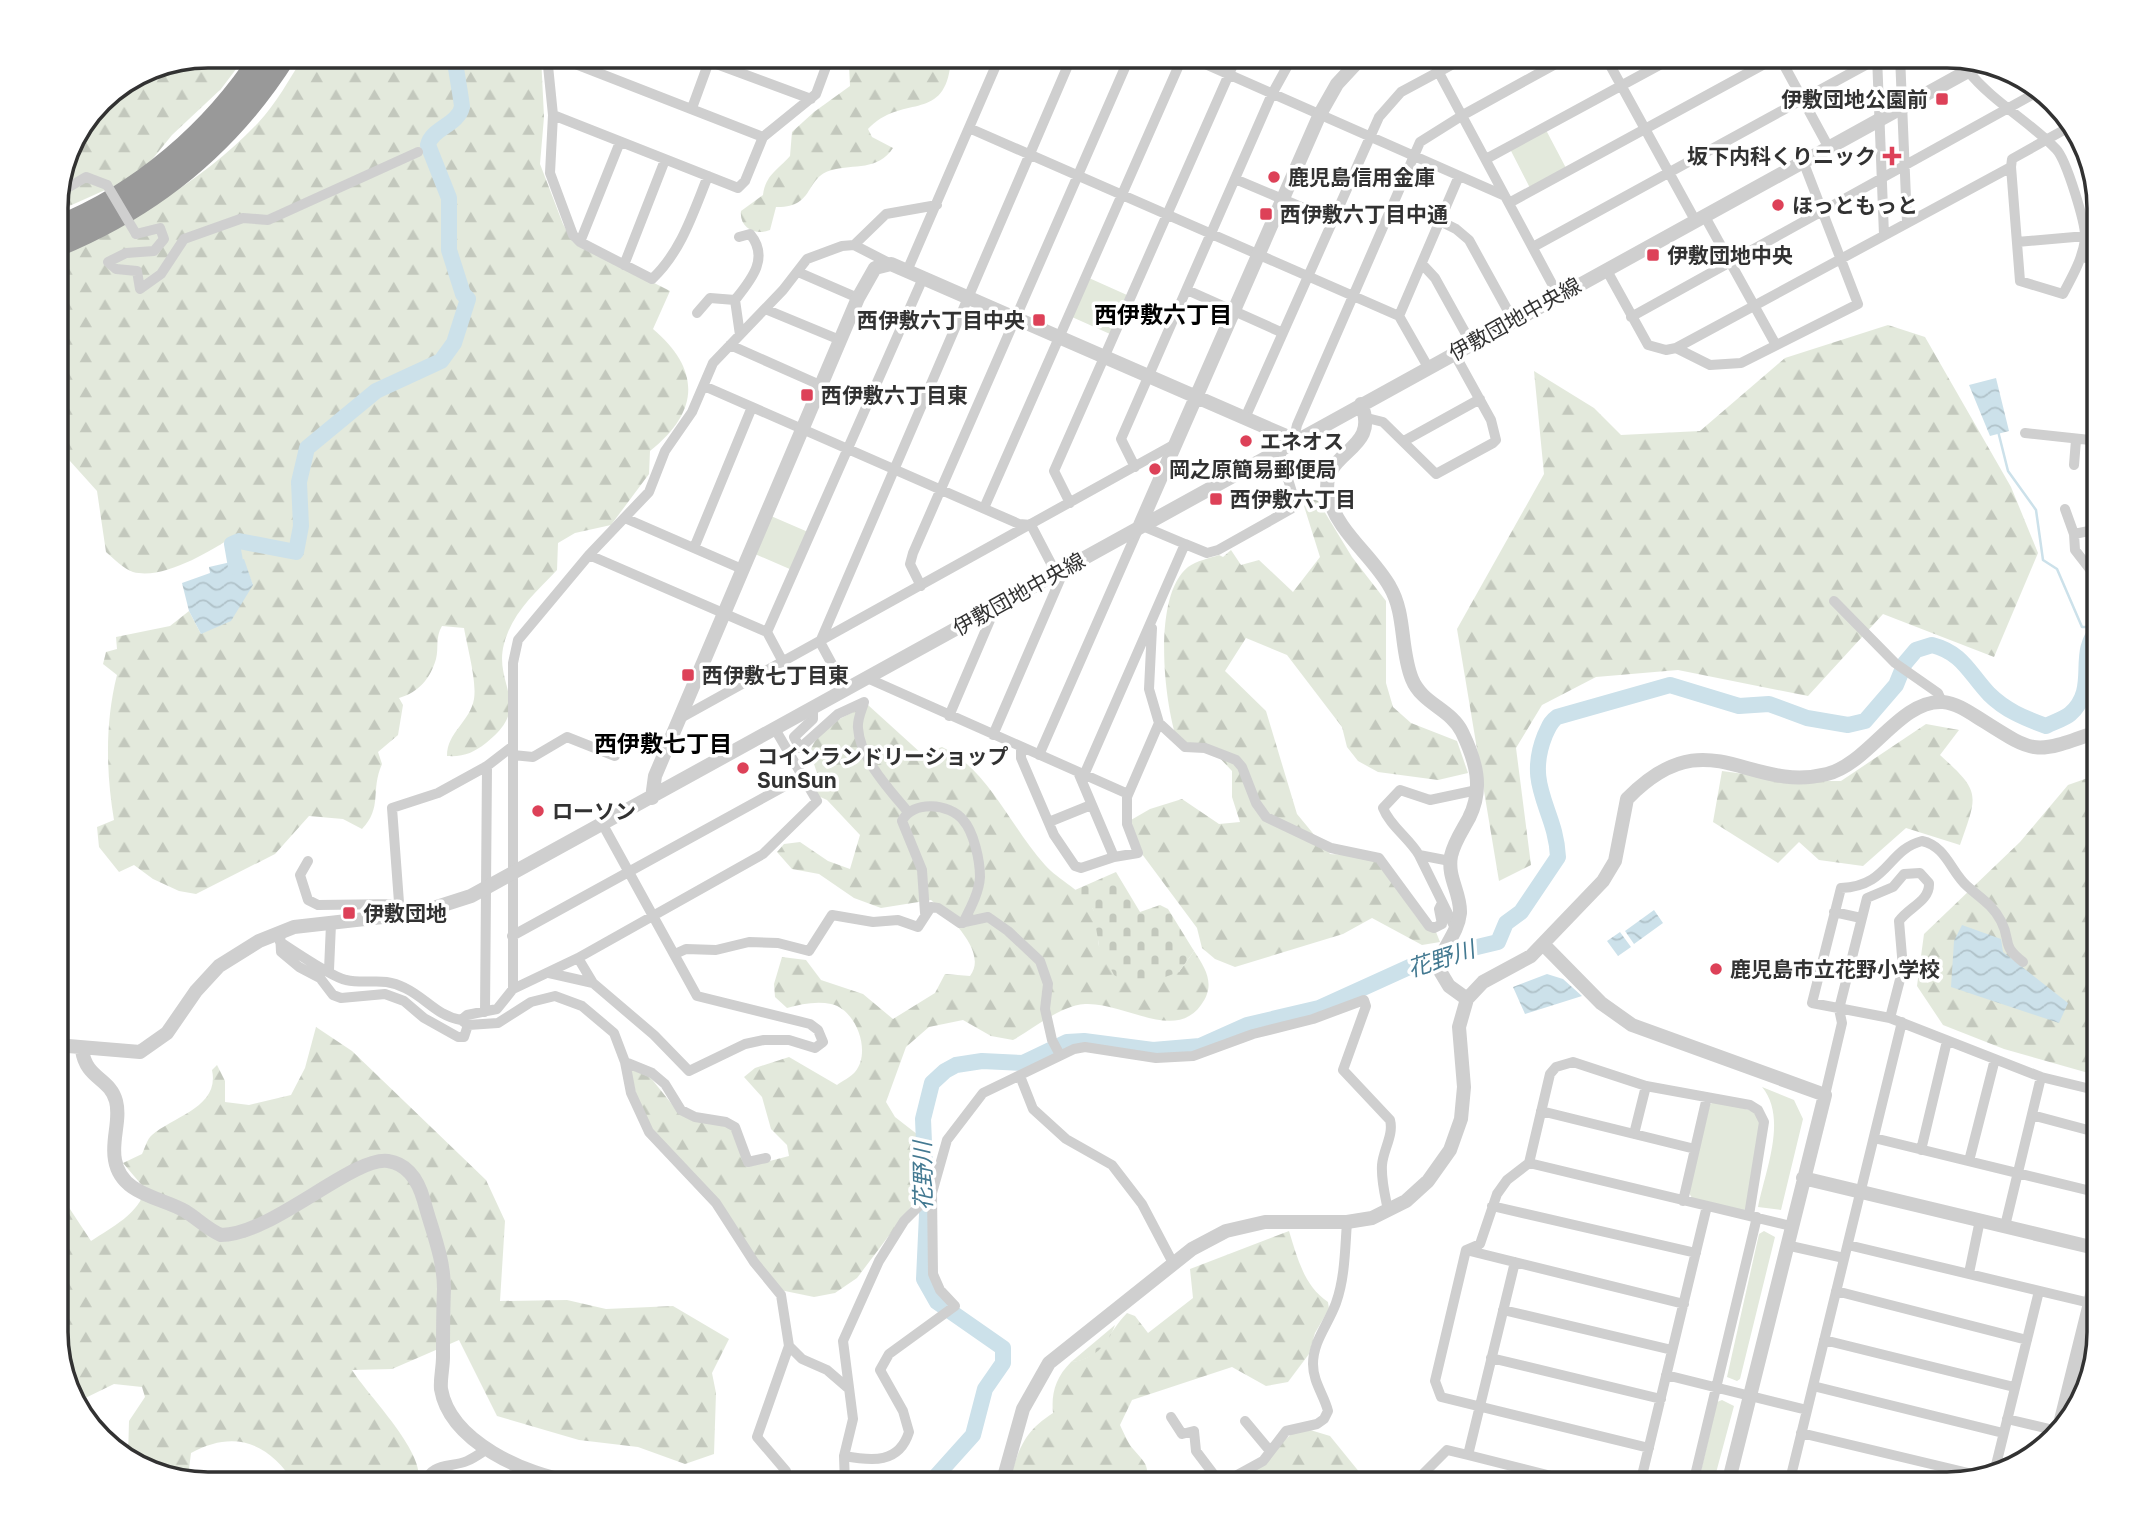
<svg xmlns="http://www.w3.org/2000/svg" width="2155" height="1540" font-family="Inter,'Noto Sans JP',sans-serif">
<defs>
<pattern id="forest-firs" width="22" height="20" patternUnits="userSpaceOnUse" patternTransform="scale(1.75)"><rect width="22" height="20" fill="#e3e9dc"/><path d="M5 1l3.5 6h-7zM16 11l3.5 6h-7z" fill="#c3c8bd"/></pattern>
<pattern id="cemetery-stones" width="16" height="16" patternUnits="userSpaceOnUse" patternTransform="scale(1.75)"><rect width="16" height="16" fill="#e3e9dc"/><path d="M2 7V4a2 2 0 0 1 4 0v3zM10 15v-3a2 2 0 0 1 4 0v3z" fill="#c3c8bd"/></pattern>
<pattern id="water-waves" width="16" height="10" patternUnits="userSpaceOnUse" patternTransform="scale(1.75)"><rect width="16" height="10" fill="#cce1ea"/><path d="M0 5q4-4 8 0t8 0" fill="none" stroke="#b0c2c9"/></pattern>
</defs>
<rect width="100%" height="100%" fill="#fff"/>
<path fill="url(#forest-firs)" d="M209,56h37l-25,33 -49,46 -26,32 -23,15 -67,30c0,-59 39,-122 95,-145 17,-6 39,-7 58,-11z
M304,56h237l3,61 -4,47 23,60 10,18 97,49 -17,38c48,41 47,82 -3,122l-1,23 -38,51 -36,8 -17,10 -1,27c-22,23 -45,43 -53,74 -11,41 30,62 -18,99 -13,10 -22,14 -39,13 0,-24 23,-34 27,-57 3,-18 -7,-53 -10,-71l-22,-2c-7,12 -3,21 -6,33 -6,20 -17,33 -37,39l4,7 -5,30 -20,17 4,12c-12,27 1,43 -20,65l-19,-10 -34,-3 -34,38 -79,40 -17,-3 -26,-12 -19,-14 -15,7 -20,-25 -2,-20 17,-7c-8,-47 -9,-98 3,-145l-14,-11 3,-12 11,-3 -1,-12 54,-11 19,-15 12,23 52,-49 -20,-48c-25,15 -69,43 -100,35 -9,-3 -20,-14 -27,-20l-9,-61 -36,-40h-5v-194c73,-34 146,-75 202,-134 18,-19 32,-45 46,-67z
M853,56h81l16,12c-8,54 -49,26 -82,61l4,8 21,11c-15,23 -39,16 -61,22 -28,7 -16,38 -56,37l-6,23c-14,6 -31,-2 -29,-19l22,-16c3,-21 15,-25 27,-39l2,-24 22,-20 36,-26 -1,-22z
M1888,325l37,12 86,150 27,66 -44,104 -111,-43 -75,82 -130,-26 -82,7 -54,28 -26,43 15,117 -32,16 -42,-252 87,-155 -10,-103 60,37 27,27 79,-4 85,-73z
M1311,498l7,3 34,56 34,44v82l7,24 18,16 46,18 11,32 -30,7 -60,-8 -20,-11 -11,-14 -5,-20 -55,-72 -41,-17 -21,33 41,40 31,103 33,40c14,1 38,-1 49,9 24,19 27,56 57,69l4,10 -18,3 -50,-27 -29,16 -108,33 -20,-8 -13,-11 -5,-20 -58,-78 -8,-30 19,-11 32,-10 37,25 21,-2 -8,-25v-26l-17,-18 -38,-13c-13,-39 -25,-144 11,-173 8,-6 22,-9 31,-12l4,2 8,-7 10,15 18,-5 34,32 27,-35 -16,-51z
M868,705l54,49 20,-7c47,23 69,81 103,118 13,15 40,27 48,44 5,9 4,26 6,37l80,26 15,-21c12,18 22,34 7,54 -26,37 -77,-3 -116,-1 -26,2 -50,24 -72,36l-22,-4 -28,-16 -34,7 -23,20 -20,55 9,15 27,21 7,31 -8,23 -12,17 -52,69 -22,15 -21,4 -34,-7 -127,-158 -14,-26 -9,-37 20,8 29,36 34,7 19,9 19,37 38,-10 -2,-11 -16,-16 -9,-32 -18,-20 11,-9 34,-11 48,28c5,-4 14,-8 18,-13 17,-20 1,-63 -24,-68 -14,-3 -30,0 -44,4l-12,-11 -1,-13 8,-27 24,3 15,20 42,14 30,25 42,-26 10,-19 25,2c19,-25 -23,-61 -39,-76l-50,8 -27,-10 -35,-24 -27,-5 -15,-17 7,-8 16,-2 28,19 22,8 10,-34 -33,-35 -11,-5 1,-22 -7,-21c9,-27 34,-35 58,-47z
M1926,724l33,6 -19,25c41,37 38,39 20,90l-54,-17 -43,38 -44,-6 -20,-18 -21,21 -65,-41 9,-51 75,10h44z
M2099,774v302l-95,-27 -61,-24 -26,-39 7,-52 96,-92 48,-57z
M316,1027l36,24 134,129 19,41 -5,80 67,-1 39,9 67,-3 56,33 -17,34 4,20 -2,61 -29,10 -47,-17 -59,-7 -82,-24 -38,-76 -67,29 -40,1c16,26 76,84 66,114h-123c-26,-41 -60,-55 -104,-31l-3,24 -60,-20 1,-36 16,-24 -3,-10 -28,-3 -39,19 -19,-62v-174l9,17 -1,16 27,41c21,-14 48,-27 54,-52l-22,-26 19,-9c3,-6 5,-15 10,-19 22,-19 68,-28 60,-65l5,-5 8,16v21l24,3 42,-10 14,-27z
M1289,1231c8,26 15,55 39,71l1,7 -14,24 -6,21 -21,28 -22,4 -34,-19 -100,33 -12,25c4,8 8,19 14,25 12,14 16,16 11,34h-137c11,-34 14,-51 45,-71 -2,-20 3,-36 18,-51 30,-2 37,-30 56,-49l8,3 13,17 45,-35 -3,-29z
M1307,1429l23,7 39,48h-139l63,-51z"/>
<path fill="url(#cemetery-stones)" d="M1116,872l24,40 20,-7 8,4 26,42 -15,21 -42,15 -23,-12 -15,-29 -6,-37 -18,-19z
M1115,1325c-7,20 -23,36 -44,37z"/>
<path fill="#e3e9dc" d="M1546,130l20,38 -36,20 -20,-39z
M1089,278l38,17 -17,39 -38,-17z
M771,516l37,16 -16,38 -37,-16z
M1762,1087l32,13 9,19 -22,91 -23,-3c7,-36 30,-89 4,-120z
M1716,1101l40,11 4,11 -13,85 -4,3 -51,-13 -4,-7 22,-87z
M1764,1231l11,6 -35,142 -3,2 -10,-4 32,-143z
M1722,1400l12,6 -21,78h-15l19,-82z"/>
<path fill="url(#water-waves)" d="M1996,378l13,53 -19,5 -21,-51z
M244,559l9,26 -22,36 -30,13 -12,-23 -7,-28 28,-10 -1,-6z
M1654,910l9,13 -29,21 -9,-13z
M1962,925l39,14 2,13 65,51 -9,20 -108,-36 3,-46z
M1620,932l11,15 -13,9 -11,-15z
M1547,974l16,5 19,17 -57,18 -12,-27z"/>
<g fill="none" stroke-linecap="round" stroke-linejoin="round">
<path stroke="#cce1ea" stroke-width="2.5" d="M1998,431l10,40 28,39 7,50 14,9 25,58h17"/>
<path stroke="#cce1ea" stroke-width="16" d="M236,567l-4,-23 7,-3 57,11 5,-26 -2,-44 8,-34 69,-57 65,-30 13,-18 14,-44 -5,-5 -14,-44v-52l-21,-53c4,-17 30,-20 34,-38 0,-4 -7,-44 -8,-51
M929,1484l44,-49 12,-46 18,-26v-15l-66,-46 -13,-23 3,-65 -4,-95 9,-36 13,-12 11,-6 26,-4 41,2 44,-21 17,-1 69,9 47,-4 47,-21 72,-17 108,-49 71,-17 8,-19 15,-11 37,-55c-2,-48 -34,-70 -13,-122 4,-8 5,-13 12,-18l113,-32 69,21 30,-2 38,14 41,7 17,-4 31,-36 9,-22 11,-13 16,-5c31,8 37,28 57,49 16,16 35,24 57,32 7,-4 18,-7 24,-12 30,-26 4,-61 29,-85"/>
<path stroke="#cfcfcf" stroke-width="10" d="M547,56l6,59 -3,58 23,62 7,7 72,37c29,-27 41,-66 56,-103
M555,56l208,81
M695,56l116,43
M1187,56l318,140
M1430,56l128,239
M1605,56l90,164
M1779,56l50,92
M1877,56l7,179
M1900,56l7,166
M1968,71c25,31 61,50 88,78 10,10 31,77 29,91 -3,20 -13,37 -22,54l-43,-13 -9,-114
M692,108l19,-52
M553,115l185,73 7,-7 18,-44 53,-43 14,-38
M969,128l430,188 29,51
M1486,159l190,-103
M1235,179l97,41
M57,194l29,-17 21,8
M1509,203l270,-147
M1704,215l72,130
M1440,221l16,8 13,11 44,80
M136,234l24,-6 4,11 -10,12 -28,2 -18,9 8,7 21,2 3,18 21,-15 23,-35 59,-21 25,2 150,-68
M739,237l11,-3c20,24 1,46 -15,66l5,35
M580,242l40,-100
M2017,242l69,-6
M854,245l32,-31 51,-9
M1533,247l349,-191
M2081,258l18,-1
M1422,264l13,14 36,65
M624,265l41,-105
M1606,269l42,76 18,5 10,-2 335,-181 1,-8 59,-33
M907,271l93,-215
M798,272l60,26
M1187,290l96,43
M765,309l75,31
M697,313l13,-15 25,2
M1399,316l60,-140
M1631,317l410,-227
M730,345l90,40
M1676,348l34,17 31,-2 117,-59 -55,-143
M704,386l315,138 12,1
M1245,418l134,-301 22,-25 67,-36
M1367,418l16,4 53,52 57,-31 3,-3 -5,-20 -37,-67
M2025,433l65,7 9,-3
M1404,441l76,-42
M1293,442l4,-17 123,-283 43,-27 107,-59
M2074,465l2,-25
M1135,467l-14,-28 151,-345 21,-38
M1070,503l-16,-32 183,-415
M984,508l199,-452
M2065,509l9,25
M627,519l115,50
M1031,525l25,48
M1185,544l22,9 11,-3 73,-41 4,-7 -16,-52
M694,548l58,-141
M589,555l178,77 16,30
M2096,577l-21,-27 -1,-16 25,-5
M921,586l-11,-22 3,-11 217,-497
M1834,601l61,62 43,30 4,9
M767,632l156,-354
M867,678l261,116
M846,690l-26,-48 252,-586
M813,708v11l-19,18 6,11 38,-34 26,-12c-2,8 -7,17 -6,26 2,31 32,62 50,84
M949,716l47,-110
M679,719l496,-275
M1159,723l26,24 20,1 31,12 6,7 14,36 10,14 65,31 48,10 50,68 5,2 8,-4 -3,-15 3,-6
M775,729l42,72 -54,53 -185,104 -65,31 -16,20 -30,6 -6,5 7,5 30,-2 33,-21 24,-6 27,10 32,27 11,29 6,31 18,39 67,71 38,59 27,33 8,51 13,13 25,11 22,19
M993,735l72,-167
M513,746v243
M1021,747v11l33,77 21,31 6,2 33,-11 -36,-85
M513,755l20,2 34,-20 48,19 9,-21 41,17
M1039,755l101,-230 45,19 -101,231
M1049,822l42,-17
M1419,855l37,75
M1114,857l24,-4 -11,-29v-27l32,-74 -10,-34 3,-61
M308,861l-8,14 8,25 10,5 81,-1
M1450,861l-31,-6c-10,-17 -29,-29 -36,-47l17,-18 30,10 47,-10
M1834,912l27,6
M925,913l-3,-43 -20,-49c10,-21 48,-18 61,-1 11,12 17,41 17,57 -1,16 -10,32 -17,46
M400,916l-8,-108 46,-15 49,-27
M280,932l1,20 18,15 21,11 13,17 8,3 44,-4 19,7 20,17 34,19h6l4,-12
M512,936l291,-160
M280,942c12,8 54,36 66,38 23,5 36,-4 59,8 21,10 32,28 56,32
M675,954l11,-5 30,1 33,-8 29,1 31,8 23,-36 41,7 25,-2 20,7 13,-20 7,1 22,15 28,-6 20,14 32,30 8,23 -3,25 7,31 8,15
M578,958l15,25 61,52 35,36 56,-27 19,-4h25l26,8 8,-6 -5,-12 -8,-6 -113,-28 -94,-171
M2023,962c-23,-18 -11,-20 -22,-41 -9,-17 -21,-23 -34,-35 -16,-14 -21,-40 -45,-45 -35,9 -33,45 -81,47l-29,115 78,15 151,59 58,14
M329,970l2,-46
M549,973l44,10
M485,1012l2,-246 26,-20v-83l5,-23 71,-85 60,-63 16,-41 27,-39 21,-49 70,-73 24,-31 35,-13 12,-1 37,19
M625,1062l27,11 13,11 16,26 14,7 31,5 9,5 13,35 18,-4
M1020,1076l13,33 33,30 46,26 30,39 31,59
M1825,1095l17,-72 -3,-14 28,-111 26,-11 11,-13 16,-1 9,10c1,18 -20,24 -30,38l4,47 -13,50
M1541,1111l154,38
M2032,1115l67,18
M1634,1134l12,-48
M1874,1138l225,55
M1921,1150l26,-109
M1969,1161l26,-102
M1529,1163l262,63
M1683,1201l24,-104
M1492,1206l204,47
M2005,1226l36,-149
M1786,1245l58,13
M1848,1245l242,58
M1466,1250l14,-6 17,-50 10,-14 22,-17 21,-89 6,-7 17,-5 73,24 104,19 8,5 6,12 -15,93
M1466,1250l-31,131 6,16 208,51
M1466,1250l218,54
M1969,1273l11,-53
M1836,1291l191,49
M1503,1310l169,40
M1824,1340l190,47
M2078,1352l13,3
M1491,1358l170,41
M1666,1375l141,35
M1813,1386l190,47
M1171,1417l11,17 12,-3 2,20 25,33
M2007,1419l51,12
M1245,1421l25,30
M1801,1433l180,43
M1468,1455l115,29
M844,1456c28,5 55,8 65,-24l-6,-21 -23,-41 9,-16 66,-48 -15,-16 -7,-16 -1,-81 15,-53 36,-47 91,-44 11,-2 71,11 37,-2 60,-22 60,-15 51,-19 2,6 -23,64 47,50c4,15 -7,30 -8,45 -1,16 3,30 6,45
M786,1471l-29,-34 32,-91
M1994,1473l45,-182
M1790,1477l30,7
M424,1484c7,-22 26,-16 43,-23 7,-3 14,-8 20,-12
M845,1484l-1,-28 9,-37 -10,-78 36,-80 25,-40 28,-28
M1221,1484l42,-23 23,-30 31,-7 7,-5 4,-8c-4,-16 -15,-29 -15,-47 0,-23 15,-39 23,-61 9,-25 9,-54 11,-81
M1413,1484l34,-34 21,5 47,-193
M1640,1484l67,-278
M1693,1484l64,-267
M1789,1484l113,-462"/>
<path stroke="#cfcfcf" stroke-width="14" d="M1361,404c21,48 -42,46 -33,91 9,37 44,60 62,92 16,27 10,63 22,92 10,25 39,30 50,53 14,29 22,56 7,86 -7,13 -15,24 -18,38 -4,22 10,37 9,57 -2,20 -17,34 -23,53l12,20 18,13
M1140,525l180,-411 17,-30 26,-28
M652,798l3,-22 203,-478 17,-30 16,-4 395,172 7,6
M1544,945l57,58 31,22 193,70 -97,389
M56,1045l84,7 27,-19 29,-42 23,-25 40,-25 35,-14 124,-14 53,-17 1506,-830
M82,1050c4,29 28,28 34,51 5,19 -5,40 -1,59 6,35 46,37 70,51 13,8 22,18 36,24 51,0 132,-79 167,-74 21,3 31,22 36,40 8,30 20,57 20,88 -1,23 -1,45 -1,68 0,11 -3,22 -2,32 9,53 85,86 132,93 19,3 39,0 58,2
M1803,1178l296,71
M2058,1432l41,-165
M1002,1484l21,-75 26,-46 143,-114 34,-18 39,-9h82l25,-4 34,-17 22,-20 22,-31 11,-31 3,-32 -5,-60 8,-28 16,-17 48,-26 72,-75 12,-20 12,-62c81,-83 120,-5 200,-25 42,-10 73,-75 116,-72 12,1 23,8 34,15 60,38 55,38 122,14"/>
<path stroke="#999" stroke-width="21" d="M56,227c84,-33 157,-97 205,-171
M56,247c98,-40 174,-102 230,-191"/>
<path stroke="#cfcfcf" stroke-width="10" d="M107,185l29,49"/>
</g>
<g fill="#dd4158" stroke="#fff" stroke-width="2.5">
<rect x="1935" y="92" width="14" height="14" rx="3.5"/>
<path d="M1888.5 145.5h7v7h7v7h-7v7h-7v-7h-7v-7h7z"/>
<circle cx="1274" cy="177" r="7"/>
<circle cx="1778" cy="205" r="7"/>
<rect x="1259" y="207" width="14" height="14" rx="3.5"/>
<rect x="1646" y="248" width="14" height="14" rx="3.5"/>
<rect x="1032" y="313" width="14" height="14" rx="3.5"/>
<rect x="800" y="388" width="14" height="14" rx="3.5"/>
<circle cx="1246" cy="441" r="7"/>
<circle cx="1155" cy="469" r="7"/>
<rect x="1209" y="492" width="14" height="14" rx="3.5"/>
<rect x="681" y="668" width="14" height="14" rx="3.5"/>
<circle cx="743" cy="768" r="7"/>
<circle cx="538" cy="811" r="7"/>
<rect x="342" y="906" width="14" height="14" rx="3.5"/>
<circle cx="1716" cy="969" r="7"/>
</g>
<g text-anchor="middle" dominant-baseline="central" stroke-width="7" stroke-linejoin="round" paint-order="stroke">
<g font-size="21" font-weight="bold" fill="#323232" stroke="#fff" text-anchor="start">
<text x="1928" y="99" text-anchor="end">伊敷団地公園前</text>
<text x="1876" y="156" text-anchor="end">坂下内科くりニック</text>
<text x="1288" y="177">鹿児島信用金庫</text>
<text x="1792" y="205">ほっともっと</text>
<text x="1280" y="214">西伊敷六丁目中通</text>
<text x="1667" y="255">伊敷団地中央</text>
<text x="1025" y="320" text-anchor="end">西伊敷六丁目中央</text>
<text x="821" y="395">西伊敷六丁目東</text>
<text x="1260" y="441">エネオス</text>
<text x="1169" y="469">岡之原簡易郵便局</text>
<text x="1230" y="499">西伊敷六丁目</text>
<text x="702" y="675">西伊敷七丁目東</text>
<text x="757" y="756">コインランドリーショップ<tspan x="757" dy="24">SunSun</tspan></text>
<text x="552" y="811">ローソン</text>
<text x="363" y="913">伊敷団地</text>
<text x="1730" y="969">鹿児島市立花野小学校</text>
</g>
<g font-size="21" fill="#323232" stroke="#fff">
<text transform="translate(1515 319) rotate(-29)">伊敷団地中央線</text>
<text transform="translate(1019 594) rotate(-29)">伊敷団地中央線</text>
</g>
<g font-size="23" font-weight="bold" fill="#000" stroke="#fff">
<text x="1163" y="315">西伊敷六丁目</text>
<text x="663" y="744">西伊敷七丁目</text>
</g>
<g font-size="23" font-style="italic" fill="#437991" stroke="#fff">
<text transform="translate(1441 959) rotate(-18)">花野川</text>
<text transform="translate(923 1176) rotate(-91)">花野川</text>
</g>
</g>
<path d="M0 0H2155V1540H0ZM208 68H1947A140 140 0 0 1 2087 208V1332A140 140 0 0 1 1947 1472H208A140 140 0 0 1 68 1332V208A140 140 0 0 1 208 68Z" fill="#fff" fill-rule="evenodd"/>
<path fill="none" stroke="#323232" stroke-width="3.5" d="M208 68H1947A140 140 0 0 1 2087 208V1332A140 140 0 0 1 1947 1472H208A140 140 0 0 1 68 1332V208A140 140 0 0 1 208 68Z"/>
</svg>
